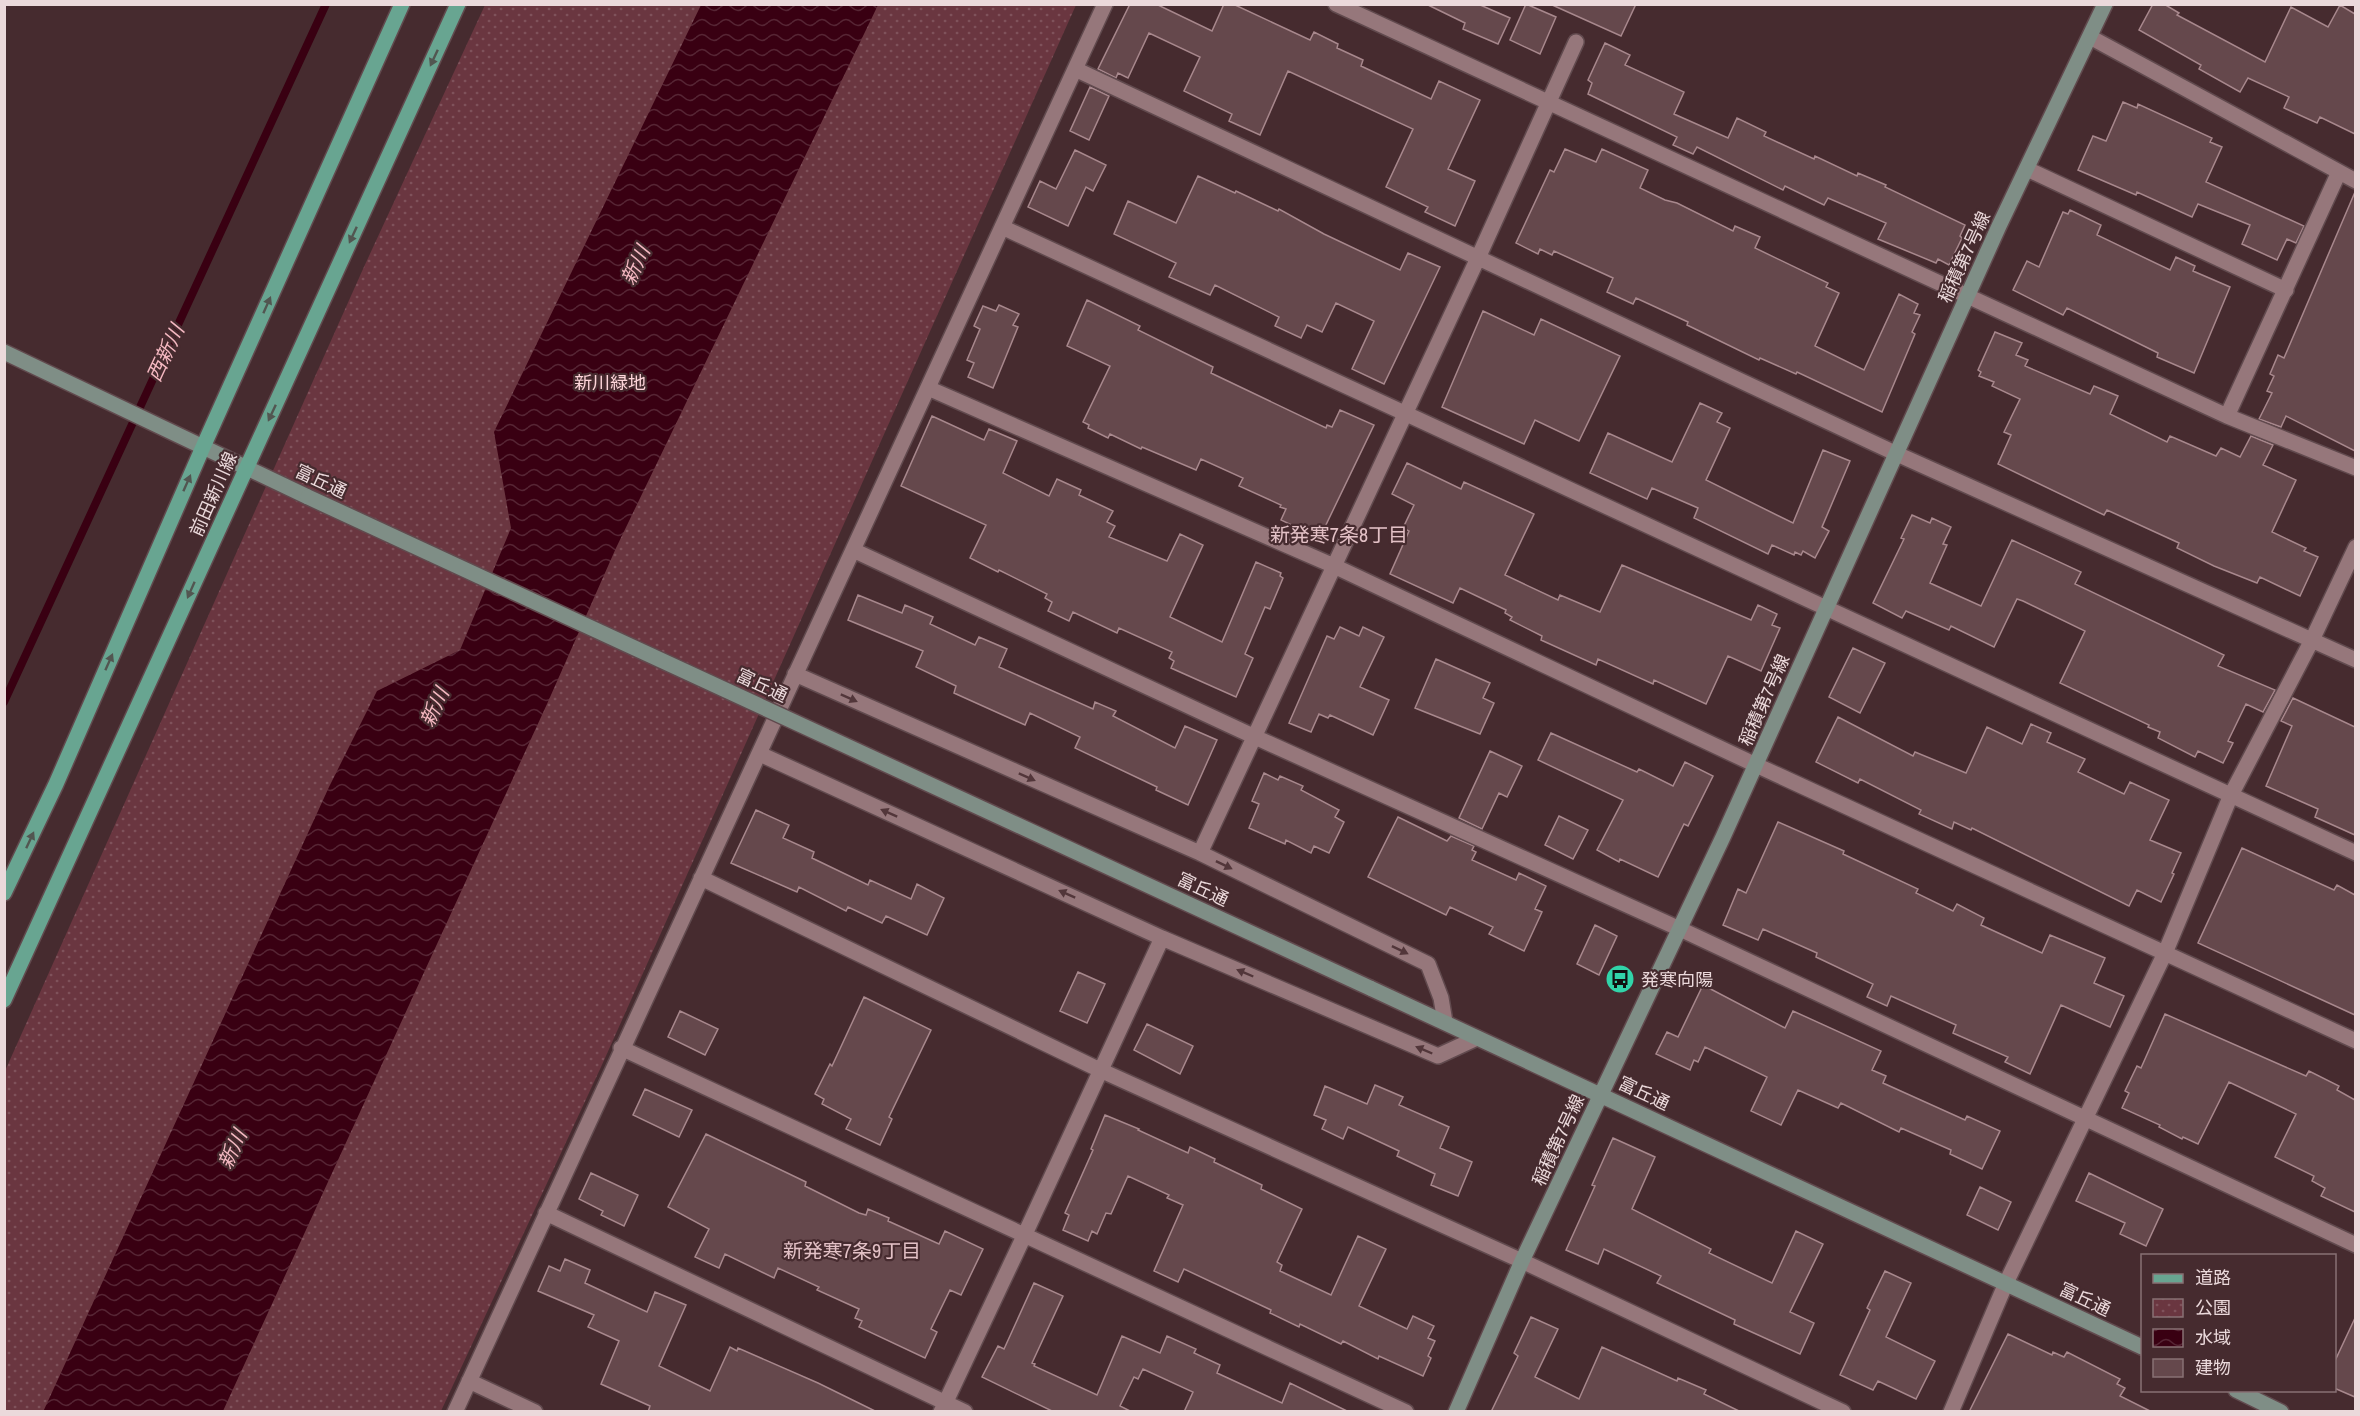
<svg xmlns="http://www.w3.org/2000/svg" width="2360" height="1416" font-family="'Archivo Narrow','Noto Sans JP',sans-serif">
<defs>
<pattern id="park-dots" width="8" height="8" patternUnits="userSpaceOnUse" patternTransform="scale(1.5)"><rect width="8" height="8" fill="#6a3640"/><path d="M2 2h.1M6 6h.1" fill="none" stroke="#7f525b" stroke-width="1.8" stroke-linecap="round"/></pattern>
<pattern id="water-waves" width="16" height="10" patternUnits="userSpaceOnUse" patternTransform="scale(1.5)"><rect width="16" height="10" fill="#390012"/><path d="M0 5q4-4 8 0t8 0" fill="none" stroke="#562534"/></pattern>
</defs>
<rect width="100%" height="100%" fill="#462b2f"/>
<path fill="url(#park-dots)" d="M485,5h591l-475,1062 -160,344 -436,1v-341l358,-802z"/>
<path fill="url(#water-waves)" d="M701,5h177l-262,543 -69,156 -324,707 -180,1 286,-625 48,-96 83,-41 51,-122 -17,-96z"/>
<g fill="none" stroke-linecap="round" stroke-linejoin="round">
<path stroke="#390012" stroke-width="8" d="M4,702l322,-698"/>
</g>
<path fill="#65484c" stroke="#a8888d" stroke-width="1.5" d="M1130,4h26l56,27 12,-27h9l77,36 4,-8 24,12 -1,4 26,12 -2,6 70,33 8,-18 41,19 -32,69 27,12 -20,45 -30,-14 3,-5 -42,-20 27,-58 -125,-58 -28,64 -31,-14 3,-7 -48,-23 16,-34 -51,-24 -21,45 -10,-5 -2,5 -18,-9z
M1426,4h52l32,14 -12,26 -35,-15 2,-6z
M1526,4l30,13 -16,37 -30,-14z
M1550,4h86l-15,32z
M2153,4h11l15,9 -2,2 88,47 26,-55 37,20 12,-22 15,9v120l-35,-17 -3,6 -33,-15 5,-11 -41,-19 -8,14 -41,-23 2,-4 -62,-35z
M1605,43l25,12 -5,10 59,27 -10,22 54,24 9,-20 29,14 -2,4 50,23 1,-3 42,20 1,-3 28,12 -1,2 80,38 -5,11 2,2 -13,27 -11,-6 -2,4 -58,-24 8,-16 -58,-25 -4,7 -39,-19 -2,4 -86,-43 -4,7 -20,-9 4,-8 -89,-43 4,-11 -4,-3z
M1090,87l19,9 -20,44 -19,-9z
M2123,102l14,6 1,-4 74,34 -2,4 12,5 -16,35 98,44 -8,17 -9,-4 -10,21 -35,-16 8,-19 -52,-21 -6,13 -55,-25 -1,3 -58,-25 15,-34 13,5z
M1565,149l31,13 6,-13 46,21 -8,18 25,12 12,3 56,28 2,-5 25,11 -5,11 73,35 -2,4 13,6 -24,53 49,24 35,-76 19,10 -4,9 6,2 -8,17 3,2 -33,78 -85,-40 -1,2 -36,-16 -1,2 -72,-35 1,-3 -52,-24 -3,6 -26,-12 6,-14 -59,-27 -2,4 -12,-6 -2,5 -22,-11 34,-73 4,2z
M1075,150l31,15 -13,26 -7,-4 -18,39 -40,-19 12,-26 16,8z
M1198,176l37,17 1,-2 42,20 1,-2 45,25 76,36 8,-17 32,14 -56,117 -32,-15 22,-48 -38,-18 -14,29 -15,-7 -6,13 -26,-12 4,-9 -64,-32 -5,10 -41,-18 7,-14 -62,-29 14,-33 48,22z
M2355,192v259l-69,-35 -5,11 -22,-8 13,-26 -5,-2 7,-15 -4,-2 8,-19 6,3z
M2070,210l31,15 -4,10 73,35 6,-13 19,9 -2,5 37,16 -36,86 -37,-16 1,-4 -91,-45 -4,7 -50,-25 14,-29 12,6 24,-55 5,2z
M1087,300l53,26 -2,4 75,37 -2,6 115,55 1,-3 5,2 8,-17 34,15 -51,106 -9,-5 -4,8 -29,-14 5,-11 -6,-2 1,-2 -42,-19 4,-8 -42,-19 -5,11 -54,-23 -1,2 -31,-15 -2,4 -20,-10 1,-3 -6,-3 27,-56 -43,-20z
M999,305l20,9 -6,11 5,2 -25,61 -25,-11 6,-14 -7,-3 13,-31 -6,-3 9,-20 13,5z
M1483,311l51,24 7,-16 79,37 -41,85 -44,-21 -11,24 -82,-37z
M1995,332l27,11 -6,12 12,5 -3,6 65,28 4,-8 24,10 -8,18 57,28 3,-6 46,20 5,-8 19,9 11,-21 22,9 -10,20 33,15 -24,52 34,16 -2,3 14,6 -18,39 -40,-19 -3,6 -43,-17 -37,-18 2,-5 -72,-33 -3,5 -106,-51 13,-29 -7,-3 16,-33 -28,-13 2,-4 -15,-6 2,-4 -3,-2z
M1700,403l22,10 -5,9 13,6 -24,52 87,43 30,-73 27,11 -28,66 7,4 -14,27 -12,-7 -2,4 -6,-3 -1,3 -22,-10 -4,9 -74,-36 4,-10 -46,-20 -5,11 -57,-26 18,-40 64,29z
M932,416l52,24 5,-11 28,12 -14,32 46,23 8,-17 24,11 -2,5 34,16 -6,11 8,4 -6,11 58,24 13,-27 23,11 -33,72 52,25 34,-80 25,11 -1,3 3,2 -13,31 -5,-2 -20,47 8,4 -17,39 -65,-29 3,-7 -5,-3 3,-6 -53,-24 -2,5 -44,-21 -4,9 -21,-10 4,-9 -7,-4 2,-4 -48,-24 -1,2 -28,-14 16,-33 -85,-39z
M1407,463l54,26 3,-7 70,32 -29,61 53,25 2,-5 40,17 22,-47 129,55 7,-15 19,9 -5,11 8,3 -19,43 -33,-15 -22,48 -52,-24 -1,4 -55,-25 -2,6 -55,-25 1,-4 -32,-16 2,-3 -7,-4 1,-3 -46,-22 -7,15 -63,-29 19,-43 -6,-3 11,-23 -22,-11z
M1912,515l18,8 2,-5 19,9 -8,17 4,1 -17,38 51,23 31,-66 69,32 -6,12 149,71 -6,11 57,24 -12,22 -17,-8 -18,37 5,2 -10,20 -25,-12 -3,6 -37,-19 2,-6 -12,-5 1,-2 -89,-42 25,-52 -62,-30 -6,-2 -23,48 -43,-21 -2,4 -43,-19 -4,7 -29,-15 31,-64 -3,-1z
M858,595l44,18 3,-8 28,12 -3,7 45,21 4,-8 28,12 -8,18 94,42 2,-7 21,9 -3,5 62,32 10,-22 32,14 -29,65 -32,-15 1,-3 -82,-39 5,-11 -50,-24 -5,12 -71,-32 2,-7 -40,-19 7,-16 -75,-31z
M1340,627l19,9 4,-9 21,10 -24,50 29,13 -16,35 -43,-20 -2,3 -9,-4 -8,18 -22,-9 38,-87 7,3z
M1853,648l32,15 -25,50 -31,-16z
M1436,659l54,24 -7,15 11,5 -14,31 -65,-26z
M2293,698l62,29v108l-40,-18 3,-8 -52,-23 26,-60 -11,-5z
M1838,717l75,39 2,-4 51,21 21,-46 35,17 9,-20 20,9 -4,9 38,17 -7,13 46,22 6,-12 39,18 -19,40 31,13 -9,20 2,1 -13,28 -24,-12 -8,16 -157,-78 -1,2 -17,-8 -2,7 -33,-15 2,-4 -61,-31 -2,4 -42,-21z
M1551,733l86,39 2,-3 34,17 12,-24 28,14 -25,50 -4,-2 -26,53 -38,-18 -1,3 -22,-12 26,-50 -85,-40z
M1490,751l32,15 -15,31 -8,-4 -17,36 -23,-11z
M1264,773l14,7 2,-4 23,10 -2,4 38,20 -4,7 9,5 -15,31 -15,-7 -3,7 -25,-13 -1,4 -36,-16 10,-24 -7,-3z
M756,810l33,15 -6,13 31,14 -2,6 56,27 2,-5 41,19 6,-15 27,14 -17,37 -41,-19 -4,7 -34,-16 -2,4 -47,-24 -2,5 -66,-29z
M1559,816l29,14 -15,29 -28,-14z
M1398,817l49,24 4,-5 23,10 -2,4 4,2 -4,8 44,20 3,-7 27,13 -11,23 7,3 -18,39 -35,-17 4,-7 -43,-20 -4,8 -78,-38z
M1778,822l66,29 -1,3 75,35 -2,4 37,18 4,-7 27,14 -3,7 61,28 8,-18 55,23 -11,25 30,13 -14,31 -49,-22 -31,69 -25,-12 3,-5 -55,-24 3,-8 -65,-29 -4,10 -20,-9 6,-13 -57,-27 1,-4 -54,-24 -5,11 -35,-15 15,-36 8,4z
M2242,848l92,42 3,-5 18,10v120l-157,-72z
M1595,925l22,11 -18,39 -22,-11z
M1078,972l27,12 -18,39 -27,-12z
M1703,985l82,43 8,-17 88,40 -9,19 14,6 -3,7 82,37 2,-4 33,15 -18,38 -32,-15 1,-4 -50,-22 -2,4 -58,-29 -3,5 -40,-18 -17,35 -30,-14 16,-34 -62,-30 -7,15 -4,-2 -4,10 -34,-16 11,-22 11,5z
M864,997l67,33 -42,87 3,2 -12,26 -34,-16 5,-10 -29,-15 2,-5 -9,-5 15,-30 2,2z
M680,1011l38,18 -13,26 -37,-18z
M2165,1014l141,62 3,-5 30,15 -2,4 18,10v112l-34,-16 4,-8 -13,-7 2,-5 -39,-19 21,-43 -67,-32 -31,62 -15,-7 -1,2 -23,-12 1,-2 -38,-17 7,-15 -4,-2 12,-25 4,2z
M1147,1024l46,22 -13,28 -46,-24z
M1375,1085l28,12 -4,8 50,22 -9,21 32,14 -14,34 -27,-11 4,-11 -38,-18 2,-5 -51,-24 -5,12 -21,-10 4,-9 -12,-5 11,-29 42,18z
M645,1089l47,21 -13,27 -46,-22z
M1105,1115l34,14 -1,1 50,23 2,-6 25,12 -1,3 48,23 -1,4 41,20 -25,53 5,3 -2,6 51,24 27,-59 28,13 -27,57 48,23 6,-13 21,10 -6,12 7,3 -7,15 3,2 -8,18 -44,-20 -1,3 -35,-18 -2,3 -41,-20 -1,3 -29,-14 1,-3 -87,-41 -6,13 -24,-11 29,-66 -16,-7 2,-3 -41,-19 -17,38 -5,-1 -9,21 -5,-3 -4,10 -25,-11 6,-15 -4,-2 28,-63 -2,-1z
M706,1134l100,48 -1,4 54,27 7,2 2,-6 21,9 -1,3 51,23 6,-13 38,18 -22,46 -11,-5 -19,39 6,3 -12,26 -66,-31 3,-6 -7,-3 4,-9 -42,-19 2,-3 -41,-19 -4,10 -49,-24 -6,14 -24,-11 14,-28 -41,-22z
M1613,1138l42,19 -23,52 79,40 -2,4 63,30 24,-52 27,13 -33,68 24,11 -14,31 -66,-30 1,-4 -78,-37 4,-7 -57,-27 -6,15 -32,-14 29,-64 -3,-1z
M591,1173l47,22 -14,31 -23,-11 2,-4 -24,-12z
M2089,1173l74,36 -17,37 -26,-12 5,-11 -49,-22z
M1980,1187l31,15 -13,28 -31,-15z
M565,1259l25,11 -5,13 62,29 8,-20 31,13 -27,61 51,25 20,-44 7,4 1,-3 80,35 59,29h-229l2,-6 -49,-22 18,-43 -31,-14 6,-12 -56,-24 11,-25 11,5z
M1885,1271l26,12 -25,54 49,24 -19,38 -38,-18 -5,9 -33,-15 30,-65 -3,-2z
M1034,1283l29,13 -31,67 3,1 -1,2 63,29 25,-59 38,17 7,-17 29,13 -2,4 26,12 -3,8 65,30 8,-20 59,29h-165l9,-20 -50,-23 -5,10 -4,-2 -14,29 12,6h-78l-72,-35 16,-31 6,3z
M1531,1317l27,12 -23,48 44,22 23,-52 75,34 1,-3 28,12 -2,4 37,18h-250l27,-56 -4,-3z
M2355,1318v79l-21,-9v-25z
M2008,1334l44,21 1,-3 11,5 3,-5 53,27 -3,5 8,4 -5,8 32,16h-183z"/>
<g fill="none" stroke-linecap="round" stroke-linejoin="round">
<g stroke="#614a4e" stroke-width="18">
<path id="street" d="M1336,4l891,412 129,52
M2090,37l266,144
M1075,69l822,385 459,206
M2027,169l259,121
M1002,227l1354,626
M928,388l406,178 422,199 600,276
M2227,416l112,-244
M853,550l402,187 425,192 676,316
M795,674l405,179 228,111 13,34 4,24
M760,754l402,184 276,118 39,-18
M1200,853l278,-595 98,-216
M701,878l399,192 422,191 321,151
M621,1048l785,364
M546,1213l419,199
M469,1381l66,31
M455,1412l650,-1408
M941,1412l84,-178 137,-296
M1951,1412l55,-129 159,-330 66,-158 81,-155 44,-93"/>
</g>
<g stroke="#614a4e" stroke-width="18">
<path id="secondary" d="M4,352l304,145
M1370,988l772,359
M2236,1390l45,22
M1456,1412l66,-151 201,-424 276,-611 106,-222"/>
</g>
<g stroke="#614a4e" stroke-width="18">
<path id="primary" d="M4,893l52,-109 147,-337 199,-443
M4,1000l454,-996"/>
</g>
<use href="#street" stroke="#96777b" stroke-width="15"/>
<use href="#secondary" stroke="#7f8e86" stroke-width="15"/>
<use href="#primary" stroke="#68a591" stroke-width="15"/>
<g stroke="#614a4e" stroke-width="18" stroke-linecap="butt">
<path id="secondary-bridge" d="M308,497l1062,491"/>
</g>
<use href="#secondary-bridge" stroke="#7f8e86" stroke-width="15"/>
</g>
<defs><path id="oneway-solid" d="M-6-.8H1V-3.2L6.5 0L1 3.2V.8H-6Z" transform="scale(1.5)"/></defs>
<g fill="#525651">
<use href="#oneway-solid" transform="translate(434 58) rotate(115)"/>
<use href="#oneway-solid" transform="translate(353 235) rotate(115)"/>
<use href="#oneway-solid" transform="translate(267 305) rotate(-66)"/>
<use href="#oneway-solid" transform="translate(272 413) rotate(115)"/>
<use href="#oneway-solid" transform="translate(187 483) rotate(-66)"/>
<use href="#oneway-solid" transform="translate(191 590) rotate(114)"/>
<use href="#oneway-solid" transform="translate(109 662) rotate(-66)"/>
<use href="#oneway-solid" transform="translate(30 840) rotate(-65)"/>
</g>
<g fill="#52363a">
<use href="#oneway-solid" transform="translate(849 698) rotate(24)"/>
<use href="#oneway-solid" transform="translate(1027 777) rotate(24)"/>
<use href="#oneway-solid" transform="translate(889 813) rotate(-156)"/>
<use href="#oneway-solid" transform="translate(1224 865) rotate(26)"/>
<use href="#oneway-solid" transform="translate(1067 894) rotate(-156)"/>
<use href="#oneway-solid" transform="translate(1400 950) rotate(26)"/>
<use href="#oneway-solid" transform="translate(1245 973) rotate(-157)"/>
<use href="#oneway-solid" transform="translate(1424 1050) rotate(-157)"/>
</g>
<defs>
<g id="bus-disc" transform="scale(1.5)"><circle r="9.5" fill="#31d4a9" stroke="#462b2f"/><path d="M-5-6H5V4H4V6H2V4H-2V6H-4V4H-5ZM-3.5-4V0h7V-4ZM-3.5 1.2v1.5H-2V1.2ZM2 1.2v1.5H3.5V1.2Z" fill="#111"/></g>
</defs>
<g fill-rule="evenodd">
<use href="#bus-disc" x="1620" y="979"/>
</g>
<g text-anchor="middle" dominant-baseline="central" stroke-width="4.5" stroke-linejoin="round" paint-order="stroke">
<g font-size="18" fill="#ebd9db" stroke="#462b2f">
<text transform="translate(1964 257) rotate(-65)">稲積第7号線</text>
<text transform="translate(321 481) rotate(25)">富丘通</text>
<text transform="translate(213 494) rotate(-66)">前田新川線</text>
<text transform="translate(762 685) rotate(25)">富丘通</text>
<text transform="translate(1764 700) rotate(-66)">稲積第7号線</text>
<text transform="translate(1203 889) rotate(25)">富丘通</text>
<text transform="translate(1644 1093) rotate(25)">富丘通</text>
<text transform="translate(1558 1140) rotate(-65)">稲積第7号線</text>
<text transform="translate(2085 1299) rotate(25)">富丘通</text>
</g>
<g font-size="18" fill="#fed5da" stroke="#462b2f">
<text x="610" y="382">新川緑地</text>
</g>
<g font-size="18" fill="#ebd9db" stroke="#462b2f" text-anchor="start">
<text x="1641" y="979">発寒向陽</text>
</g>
<g font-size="20" font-style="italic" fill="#f4b8c1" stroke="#462b2f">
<text transform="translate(635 265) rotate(-65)">新川</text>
<text transform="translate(165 353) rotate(-65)">西新川</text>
<text transform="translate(434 707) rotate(-65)">新川</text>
<text transform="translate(232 1149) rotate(-65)">新川</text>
</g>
<g font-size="20" fill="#e3c1c6" stroke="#462b2f">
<text x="1339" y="534">新発寒7条8丁目</text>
<text x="852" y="1250">新発寒7条9丁目</text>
</g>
</g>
<rect width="2360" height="1416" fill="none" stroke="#ebd9db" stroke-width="12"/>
<rect x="2141" y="1254" width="195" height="138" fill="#462b2f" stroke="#887174" stroke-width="1.5"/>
<rect x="2153" y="1274" width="30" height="9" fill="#68a591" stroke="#887174" stroke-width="1.5"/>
<text x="2195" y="1284" font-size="18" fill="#ebd9db">道路</text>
<rect x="2153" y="1299" width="30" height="18" fill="url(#park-dots)" stroke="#887174" stroke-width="1.5"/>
<text x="2195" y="1314" font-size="18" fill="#ebd9db">公園</text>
<rect x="2153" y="1329" width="30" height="18" fill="url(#water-waves)" stroke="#887174" stroke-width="1.5"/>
<text x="2195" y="1344" font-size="18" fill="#ebd9db">水域</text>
<rect x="2153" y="1359" width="30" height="18" fill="#65484c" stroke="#887174" stroke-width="1.5"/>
<text x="2195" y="1374" font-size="18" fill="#ebd9db">建物</text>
</svg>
